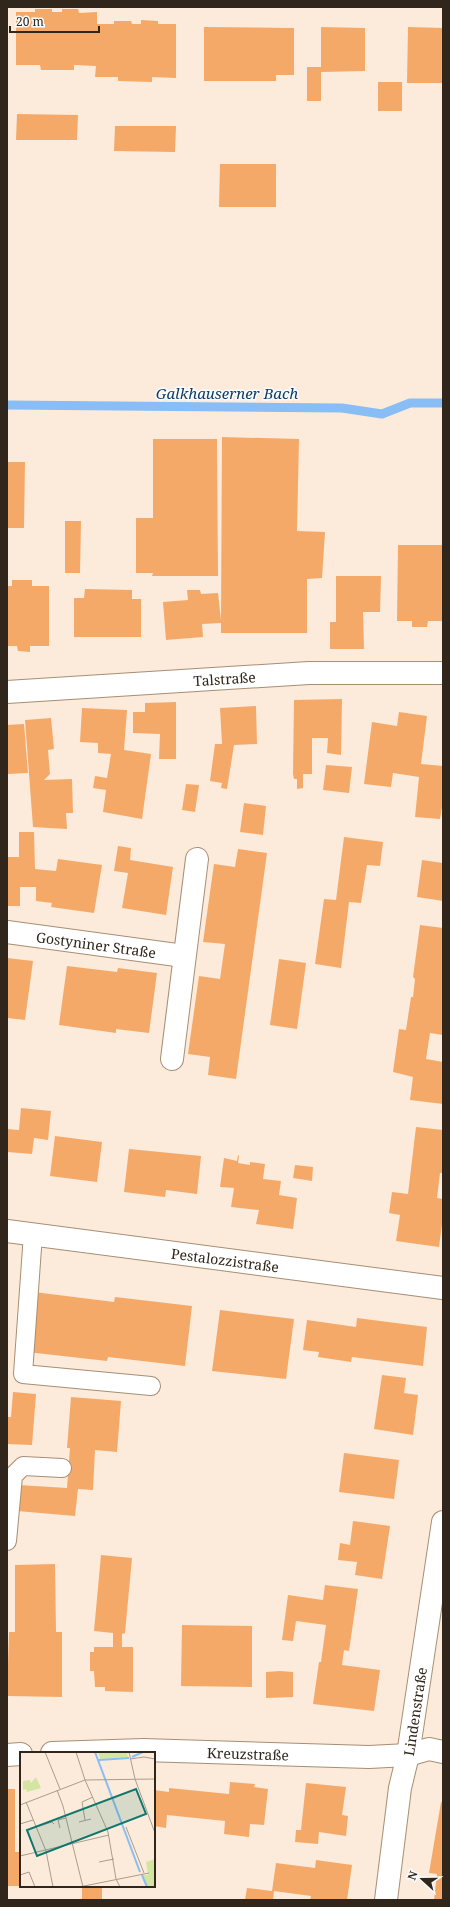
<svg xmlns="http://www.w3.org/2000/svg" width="450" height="1907" font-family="'Noto Serif',serif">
<rect width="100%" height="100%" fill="#fcebda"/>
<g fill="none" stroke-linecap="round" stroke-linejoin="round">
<path stroke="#89bdf5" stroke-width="9" d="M7,405l335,3 40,6 28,-11h33"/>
</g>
<path fill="#f5a968" d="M35,9h17v3h10v-3h16l1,4 18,-1v12h17v-3h17l1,3h9v-4l17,1v3h18v54l-24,-1v5l-34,-1v-4h-23l1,-11 -22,-1v5h-33l-1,-5h-24v-53h19z
M204,27l90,1v47h-18v6h-72z
M321,27l44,1v43l-44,1v29h-14v-34h14z
M408,27l35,1v55h-36z
M378,82h24v29h-24z
M17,114l61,1 -1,25h-61z
M115,126h61l-1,26 -61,-1z
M220,164h56v43h-57z
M222,437l77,2 -2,92 28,1 -3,46 -15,1v54h-86v-10l-19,1 1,13 -37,3 -3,-38 25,-2 -1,-10h13l1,4 17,-1 3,27z
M153,439h64l1,137h-66l1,-3h-17v-55h17z
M7,462h18l-1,66h-17z
M65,521h16l-1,52h-15z
M398,545h45v76h-15l-1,6h-15v-6h-15z
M336,576h45l-1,36h-17l1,37h-34v-27h6z
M12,580h20v6h17v60h-19v6l-12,-1 -1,-5h-10v-60h5z
M85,589l47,1v9h9v38h-67v-39h10z
M342,699l-1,56 -14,-2 1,-15h-16v36h-9v14l-6,1v-10h-3l-1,-5 1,-74z
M176,702v57h-17l1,-25 -27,-1v-21h12v-9z
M256,706l1,38 -23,1 -7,44 -6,-1 1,-5 -12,-2 5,-37h7l-2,-36z
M82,708l45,2 -3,40 27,4 -9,65 -39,-7 3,-22 -13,-2 2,-12 12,2 4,-24 -13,-1v-10l-18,-1z
M399,712l28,4 -6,48 22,2v35l-3,18 -25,-2 4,-40 -26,-4 -2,14 -27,-3 8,-62 25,4z
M51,718l3,31 -6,1 2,24 -6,6 28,-1 1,34h-7l1,16 -34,-2 -8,-107z
M24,724l4,49 -21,1v-49z
M326,765l26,2 -3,26 -26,-3z
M186,784l13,1 -4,27 -13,-2z
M244,803l22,3 -3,29 -23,-3z
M19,832h15l1,37 21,2 2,-12 44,6 -8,48 -43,-6 1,-4 -16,-2v-14h-16v19h-13v-49h12z
M344,837l39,5 -3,24 -13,-1 -6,38 -12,-1 -8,66 -26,-4 9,-65 12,1z
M118,846l13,2 -1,12 43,7 -7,48 -44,-7 6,-35 -14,-2z
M238,849l29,4 -31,226 -28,-4 2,-18 -22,-3 11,-78 21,3 5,-35 -22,-2 11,-78 21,3z
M422,860l21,3v38l-26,-4z
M420,925l23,3v107l-13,-2 -4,26 17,3v42l-33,-4 3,-23 -20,-5 6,-43 7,1 5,-33h2l2,-18 -2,-2z
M7,958l26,3 -8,59 -18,-2z
M279,959l27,4 -9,66 -27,-4z
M67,966l50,6 1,-4 39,5 -8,60 -33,-4v4l-57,-8z
M21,1108l30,3 -3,29 -14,-2 -2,16 -25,-2v-23l12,1z
M416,1127l27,3v43h-3l-3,25 6,1v18l-4,30 -43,-6 4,-26 -11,-2 3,-21 16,2z
M55,1136l47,6 -5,40 -47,-6z
M129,1149l72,7 -4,38 -31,-4 -1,7 -41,-5z
M238,1155l1,1 -1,7 12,2v-3l15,2 -2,15 18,2 -2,14 18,3 -4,31 -37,-5 3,-14 -28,-3 3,-19 -14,-1 4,-29 13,3z
M295,1165l18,2 -1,14 -19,-3z
M34,1292l80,10 1,-5 77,9 -7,60 -77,-9 -1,4 -80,-9z
M220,1310l74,9 -8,60 -74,-8z
M357,1318l70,9 -4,39 -71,-9 -1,5 -33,-5 1,-5 -16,-2 4,-30 49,7z
M382,1375l24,3 -2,15 14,2 -5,40 -39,-6z
M13,1392l23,2 -4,51 -25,-1v-27h4z
M71,1397l50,4 -4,51 -22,-2 -2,40 -15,-1 -3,27 -58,-5 2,-26 48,3 3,-40h-3z
M344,1453l55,7 -5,39 -55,-7z
M353,1521l37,5 -8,53 -27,-4 2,-13 -19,-2 2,-17 10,2z
M101,1555l31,3 -7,75 -3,1v13h11v45l-28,-1v-4h-10l-1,-16h-4v-19h4v-5h19v-14l-19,-2z
M55,1564l1,68h6v65l-55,-1 2,-64h6v-67z
M325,1585l33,4 -9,62 -5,-1 -2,15 38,5 -6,41 -61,-7 6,-42h2l5,-37 -30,-4 -3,20 -11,-1 6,-45 35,5z
M182,1625l70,1v61l-71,-1z
M280,1671l13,1v25l-27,1v-26z
M230,1782l25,2 -1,3 14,2 -4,36 -14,-1 -1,13 -25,-3 1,-13 -58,-6 -1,13 -12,-2v-36l15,2v-4l60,6z
M306,1783l40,4 -4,28 6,1 -2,20 -27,-4 -1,12 -23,-2 1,-12h5z
M7,1789h8v63h6v34h-14z
M441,1802l2,1v97h-9l3,-26 -8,-1z
M316,1860l36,5 -5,35h-37l1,-4 -37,-5 -1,9h-28l2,-12 25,3 4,-28 39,5z
M82,1886h20v14h-20z"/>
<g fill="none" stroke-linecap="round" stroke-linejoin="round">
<g stroke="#a78e74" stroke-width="20">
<path id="service" d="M33,1234l-10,140 128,12
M7,1541l6,-65 10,-10 39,2"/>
</g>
<g stroke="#a78e74" stroke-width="24">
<g id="minor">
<path id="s1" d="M7,692l302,-19h134"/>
<path id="s2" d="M7,932l177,24"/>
<path d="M172,1059l25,-200"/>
<path id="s3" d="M7,1231l436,57"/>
<path id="s4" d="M52,1753l91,-3 226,7 39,-2 21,-6 14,3"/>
<path d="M7,1755l14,-1"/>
<path id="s5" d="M386,1900l14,-112 8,-33 35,-233"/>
</g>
</g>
<use href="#service" stroke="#fff" stroke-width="18"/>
<use href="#minor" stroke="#fff" stroke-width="22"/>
</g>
<g text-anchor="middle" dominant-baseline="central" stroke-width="3" stroke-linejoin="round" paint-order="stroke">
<g font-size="14" fill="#30261b" stroke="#fbfbfb">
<text stroke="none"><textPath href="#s1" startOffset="218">Talstraße</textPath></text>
<text stroke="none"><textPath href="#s2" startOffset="90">Gostyniner Straße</textPath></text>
<text stroke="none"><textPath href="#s3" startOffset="220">Pestalozzistraße</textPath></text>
<text stroke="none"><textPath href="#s5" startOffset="191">Lindenstraße</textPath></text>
<text stroke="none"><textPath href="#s4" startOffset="196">Kreuzstraße</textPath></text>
</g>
<g font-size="15" font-style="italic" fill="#0c3c68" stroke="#fbfbfb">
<text x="227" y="393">Galkhauserner Bach</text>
</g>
</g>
<g transform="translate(20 1752)">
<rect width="135" height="135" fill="#fcebda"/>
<path d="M78,0h29l1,5 -28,2zM16,25l5,11 -14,4 -1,-3 -3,1v-9l7,-1 1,3zM135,107v28h-8l-5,-12h6l-2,-13z" fill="#d3e6a1"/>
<path fill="none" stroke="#89bdf5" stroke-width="2" d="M75,0l45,120M112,5l11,-5M79,8l30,-2M122,123l5,12"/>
<path fill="none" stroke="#aa9c8e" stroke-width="1" d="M25,0l15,37M56,0l9,28 23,52 8,47 4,8M109,0l6,27 20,54M110,7l14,-2 11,2M37,38l6,16 20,81M6,50l20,49 7,36M0,53l65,-25 70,-1M65,68l-3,-18 11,-5M59,70l12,-3M0,72l13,-4M16,75l16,-5 2,2M106,75l18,46M40,76l-2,-8 8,-2M0,104l89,-21M79,110l15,-3M0,123l9,-3 6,15M59,135l70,-14"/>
<path fill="#0f766e" fill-opacity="0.15" stroke="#0f766e" stroke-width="2" d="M116,37l10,25 -109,42 -10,-26z"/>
<rect width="135" height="135" fill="none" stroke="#30261b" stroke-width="2"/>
</g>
<rect width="450" height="1907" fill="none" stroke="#30261b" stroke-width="16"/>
<g transform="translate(422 1879) rotate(291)" stroke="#fbfbfb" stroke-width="3" paint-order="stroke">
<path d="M0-3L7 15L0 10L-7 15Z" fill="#30261b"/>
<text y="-6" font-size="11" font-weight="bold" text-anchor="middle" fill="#30261b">N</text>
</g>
<path d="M10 26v6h89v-6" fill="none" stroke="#30261b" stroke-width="2"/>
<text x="16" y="26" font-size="12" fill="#30261b" stroke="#fbfbfb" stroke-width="3" paint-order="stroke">20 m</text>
</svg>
